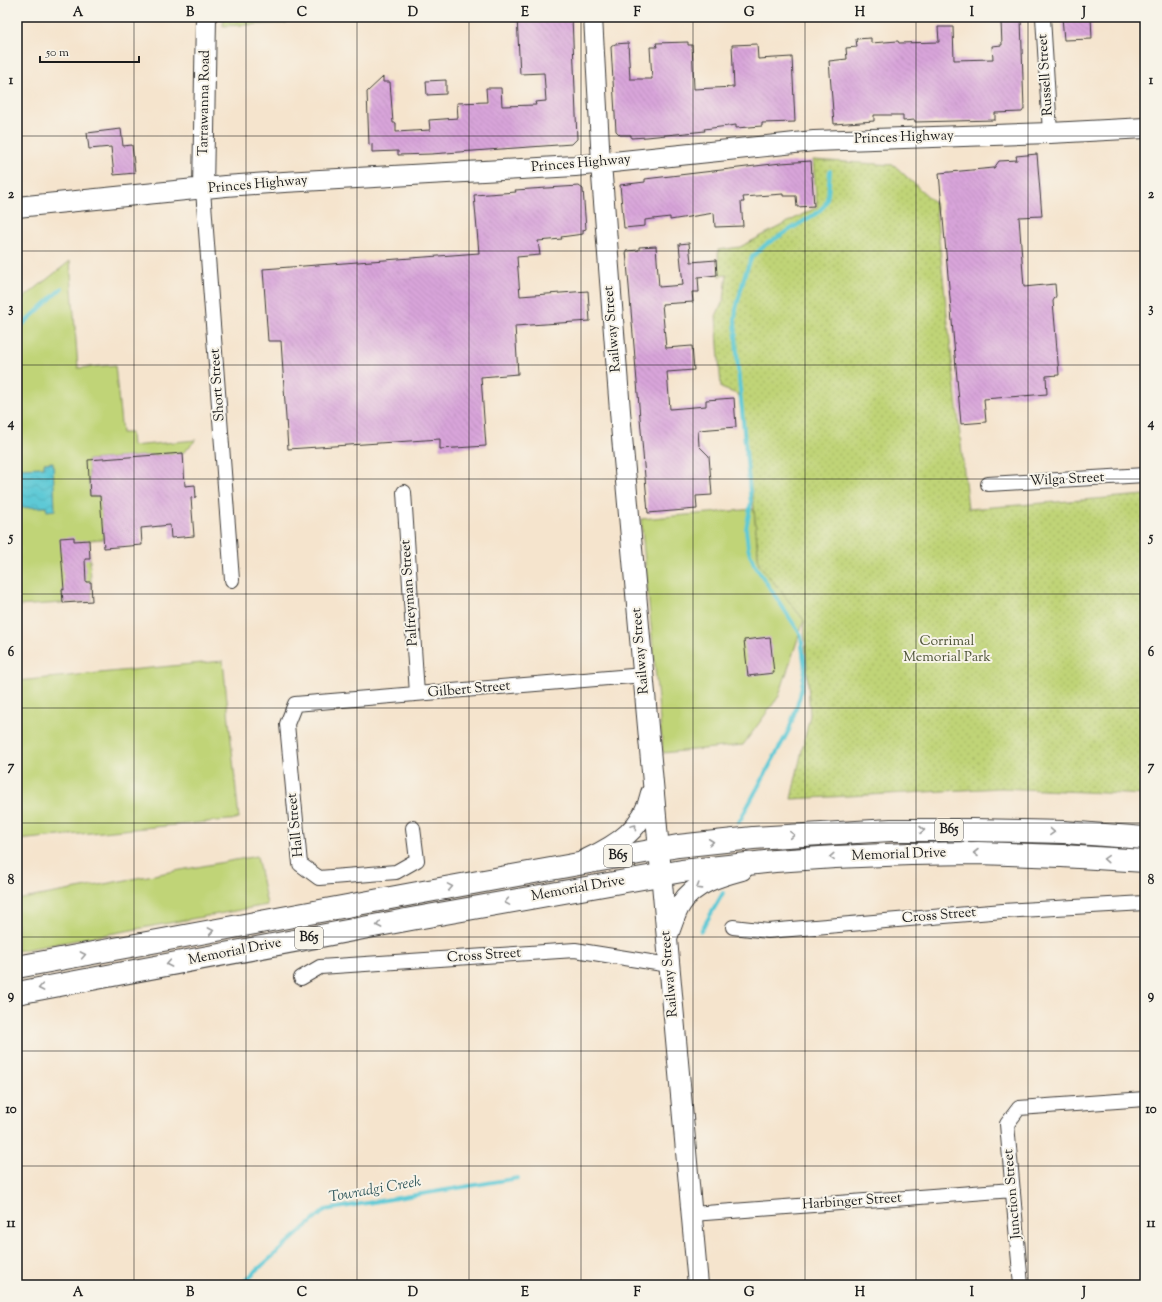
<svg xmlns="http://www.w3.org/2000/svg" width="1162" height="1302" font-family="'Sorts Mill Goudy',serif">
<defs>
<pattern id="park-dots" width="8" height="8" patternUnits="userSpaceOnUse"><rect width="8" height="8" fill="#c0d477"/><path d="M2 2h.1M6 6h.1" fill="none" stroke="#a4b566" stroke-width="1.8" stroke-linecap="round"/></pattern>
<pattern id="water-waves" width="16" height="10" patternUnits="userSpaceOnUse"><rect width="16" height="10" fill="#5dc9d6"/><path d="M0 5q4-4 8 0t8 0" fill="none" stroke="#50acb7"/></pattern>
<pattern id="building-back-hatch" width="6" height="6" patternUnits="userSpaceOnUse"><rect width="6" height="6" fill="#d8a4da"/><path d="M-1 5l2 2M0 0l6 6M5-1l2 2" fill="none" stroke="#b98dba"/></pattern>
</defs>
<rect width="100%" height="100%" fill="#f7f3e8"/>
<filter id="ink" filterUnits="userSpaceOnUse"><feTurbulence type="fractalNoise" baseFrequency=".025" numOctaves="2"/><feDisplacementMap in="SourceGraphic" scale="8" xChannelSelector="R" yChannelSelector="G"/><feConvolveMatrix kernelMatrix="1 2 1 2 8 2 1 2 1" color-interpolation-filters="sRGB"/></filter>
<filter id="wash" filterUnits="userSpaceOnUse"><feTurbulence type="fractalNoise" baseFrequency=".012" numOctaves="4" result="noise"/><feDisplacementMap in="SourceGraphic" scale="16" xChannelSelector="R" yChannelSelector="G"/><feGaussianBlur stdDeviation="0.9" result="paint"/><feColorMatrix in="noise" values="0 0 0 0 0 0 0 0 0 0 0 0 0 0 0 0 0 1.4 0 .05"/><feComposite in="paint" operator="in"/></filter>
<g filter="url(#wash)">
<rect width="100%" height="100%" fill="#f5e4cd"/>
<path fill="#c0d477" stroke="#6e784a" d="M70,261l8,107 37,-3 7,68h9l1,13 64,-6 -13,13 -95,7 2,36h10l4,43 -15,1 3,61 -75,5v-303z
M754,509l5,55 45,56 -25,76 -36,49 -80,8 -22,-234z
M223,661l16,158 -222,21v-159z
M257,856l10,49 -250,46v-51z"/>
<path fill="url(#park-dots)" stroke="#6e784a" d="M224,17h63l-1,6 -63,3z
M813,160l81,5 41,38 33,306 177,-14v300l-144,-7 -210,11 19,-84 -6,-95 -45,-56 -5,-55 -15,-114 -18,-7 -5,-72 8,-17 3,-24 -8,1 -1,-26 22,-3 77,-40z"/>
<path fill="url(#water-waves)" stroke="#3c7279" d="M53,462l2,48 -8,1 -1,-4 -29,1v-40l27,-1v-4z"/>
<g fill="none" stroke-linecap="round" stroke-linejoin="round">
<path stroke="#5dc9d6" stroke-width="4" d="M17,330l45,-42
M739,822l50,-92 11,-34 5,-26 -4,-35 -47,-71 -6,-16 -2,-19 5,-26 -13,-134 -3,-49 1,-11 9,-35 7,-17 13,-12 52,-32 8,-8 3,-10 2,-24
M701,931l22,-38
M240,1285l85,-75 193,-32"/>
</g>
<g id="blocks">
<path fill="url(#building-back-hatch)" d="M517,17h55l5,122 -5,5 -141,10 -33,1v-4l-26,1v-8l-3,1 -2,-53 16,-15v5h7l3,41h3v9l34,-2 -1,-10 29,-2 -1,-15 30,-1 -1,-14h15l1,18 34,-1 -1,-3 11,-1 -2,-28 -24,1z
M1062,17h29l1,22 -28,1z
M1021,19l3,90 -2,3 -27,1v7l-80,2v-2l-12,1v-6h-29v6l-40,3 -5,-63 18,-2 -1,-11 11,-1 -1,-8 15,-1v5l27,-2 1,2 40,-1 -1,-15h15l1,33 39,-1 -1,-13 10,-1 -1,-23h2v-2z
M688,42v3h4l2,44 40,-2 -2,-42 25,-1 1,15 34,-2 3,65 -33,1v3l-26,2v-3l-32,4 1,2 -58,6 -16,1v-3h-11l-4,-4 -5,-84 4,-3 13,-1 2,36h22l-2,-32h7l-1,-4z
M446,80v14l-19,1 -1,-14z
M121,129l2,17 9,-1 3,28 -21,2 -3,-28 -22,2 -2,-16z
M1037,154l5,62 -23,1 5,70 31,-3 1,12 -3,5 6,74 -13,1 1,18 -63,5 2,23 -25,2 -22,-251 55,-5 5,-7 18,-1 -1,-4z
M811,161l3,45 -17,1 -1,-11h-13v-2l-40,3 1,5h-3l2,24 -28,1 -1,-14 -44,7v-3l-25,3v6l-21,2 -4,-43 25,-3v-3l136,-16z
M579,186l4,3 3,40 -3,1v4l-22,3 1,2 -24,2 2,14 -23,2 3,39 68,-5 2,30 -75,5 3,48 -37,3 5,69 -46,3v-10l-152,10 -7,-108h-13l-5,-72 216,-16 -5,-58 42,-3 -1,-2z
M689,243l2,19 25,-2 1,15 -19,2 1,15h-7l1,10 -31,2 4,44 26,-2 2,24 -27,2 3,37 36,-3v-6l28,-2 2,29 -38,3 1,16 10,10 3,39 -16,1 1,13 -49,4 -22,-262 13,-1v-3l17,-1 3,41 24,-2 -4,-41z
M183,453l2,33 10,-1 1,12 -5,1 3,38 -23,2 -1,-13 -29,3 1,17 -38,3 -4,-52h-10l-2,-36z
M74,537v4l15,-1 1,19h-5l1,23h5l1,19 -29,2 -1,-14 2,1 -4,-52z
M770,637l4,36 -26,3 -4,-36z"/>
</g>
</g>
<g filter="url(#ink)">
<use href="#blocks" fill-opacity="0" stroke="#3d3a37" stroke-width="1"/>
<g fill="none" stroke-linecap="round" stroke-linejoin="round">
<g stroke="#3d3a37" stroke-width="16">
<path id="minor" d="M1043,17l7,116
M203,190l29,390
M988,484l157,-9
M404,492l13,202
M413,828l4,32 -21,12 -77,6 -19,-14 -13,-140 8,-20 349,-29
M733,927l35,4 235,-20 142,-8
M301,978l19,-11 255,-17 94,15
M692,1214l321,-24
M1021,1285l-14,-161 12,-16 126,-9"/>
</g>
<g stroke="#3d3a37" stroke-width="20">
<path id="tertiary" d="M593,17l8,146"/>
</g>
<g stroke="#3d3a37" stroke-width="22">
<path id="secondary" d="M601,163l21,274 76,848
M203,190l3,-173
M17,207l208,-21 59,-4 291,-16 239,-25 236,-8 95,-5
M587,859c30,-14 57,-31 64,-66
M668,935c4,-10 7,-22 13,-31 13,-21 39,-28 61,-34"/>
</g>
<g stroke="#3d3a37" stroke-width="24">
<path id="primary" d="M17,967l395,-73 266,-48 75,-8 138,-8h82l91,2 81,6
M17,993l394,-74 271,-48 93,-10 60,-4 75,-3 68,-1 84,3 83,5"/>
</g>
<use href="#minor" stroke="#fff" stroke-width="14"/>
<use href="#tertiary" stroke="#fff" stroke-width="18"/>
<use href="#secondary" stroke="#fff" stroke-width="20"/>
<use href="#primary" stroke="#fff" stroke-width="22"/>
</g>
<defs><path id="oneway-chevron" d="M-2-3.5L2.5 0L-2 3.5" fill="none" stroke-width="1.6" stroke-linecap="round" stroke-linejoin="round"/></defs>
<g stroke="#999">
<use href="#oneway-chevron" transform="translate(634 827) rotate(-50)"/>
<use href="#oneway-chevron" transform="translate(922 830)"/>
<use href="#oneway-chevron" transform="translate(1052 832) rotate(2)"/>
<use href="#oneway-chevron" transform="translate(792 835) rotate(-4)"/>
<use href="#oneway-chevron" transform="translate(711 842) rotate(-6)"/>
<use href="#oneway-chevron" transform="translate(976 853) rotate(-180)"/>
<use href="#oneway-chevron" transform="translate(832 857) rotate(177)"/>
<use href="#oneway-chevron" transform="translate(1106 859) rotate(-176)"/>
<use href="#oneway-chevron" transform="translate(450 887) rotate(-10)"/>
<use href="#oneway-chevron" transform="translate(699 887) rotate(148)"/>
<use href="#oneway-chevron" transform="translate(507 902) rotate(170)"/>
<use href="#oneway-chevron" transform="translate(379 925) rotate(169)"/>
<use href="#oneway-chevron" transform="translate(211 931) rotate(-11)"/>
<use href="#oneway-chevron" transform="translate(83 955) rotate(-11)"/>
<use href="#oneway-chevron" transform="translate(169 964) rotate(169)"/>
<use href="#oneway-chevron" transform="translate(41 988) rotate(169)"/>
</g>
</g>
<path fill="none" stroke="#1c1c1c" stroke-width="1" stroke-opacity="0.55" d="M134,17v1268M246,17v1268M357,17v1268M469,17v1268M581,17v1268M693,17v1268M805,17v1268M916,17v1268M1028,17v1268M17,136h1128M17,251h1128M17,365h1128M17,479h1128M17,594h1128M17,708h1128M17,823h1128M17,937h1128M17,1051h1128M17,1166h1128"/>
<g text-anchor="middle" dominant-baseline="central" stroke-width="4" stroke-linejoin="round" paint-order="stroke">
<g fill="#f7f3e8" stroke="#5e5c59" stroke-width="1">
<rect x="935" y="819" width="28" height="22" rx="3"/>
<rect x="604" y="845" width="28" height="22" rx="3"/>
<rect x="295" y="927" width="28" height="22" rx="3"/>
</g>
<g font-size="13" font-weight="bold" fill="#1c1c1c">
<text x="949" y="830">B65</text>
<text x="618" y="856">B65</text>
<text x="309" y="938">B65</text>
</g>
<g font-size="14" fill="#1c1c1c" stroke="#f7f3e8">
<text transform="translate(1046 75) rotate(-94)">Russell Street</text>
<text transform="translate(205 103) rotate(-89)">Tarrawanna Road</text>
<text transform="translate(904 138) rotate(-2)">Princes Highway</text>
<text transform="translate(581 164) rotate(-5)">Princes Highway</text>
<text transform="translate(258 185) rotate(-5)">Princes Highway</text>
<text transform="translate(613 329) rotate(-95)">Railway Street</text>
<text transform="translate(218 385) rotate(-94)">Short Street</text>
<text transform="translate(1067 480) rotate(-3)">Wilga Street</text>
<text transform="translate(410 593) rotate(-94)">Palfreyman Street</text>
<text transform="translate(641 651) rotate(-95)">Railway Street</text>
<text transform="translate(469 690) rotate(-5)">Gilbert Street</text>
<text transform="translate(296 825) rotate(-96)">Hall Street</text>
<text transform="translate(899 855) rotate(-2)">Memorial Drive</text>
<text transform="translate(578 889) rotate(-10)">Memorial Drive</text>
<text transform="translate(939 916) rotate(-5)">Cross Street</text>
<text transform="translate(235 952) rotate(-11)">Memorial Drive</text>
<text transform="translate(484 956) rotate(-4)">Cross Street</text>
<text transform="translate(670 974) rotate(-95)">Railway Street</text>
<text transform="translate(1013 1194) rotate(-95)">Junction Street</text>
<text transform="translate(852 1202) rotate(-4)">Harbinger Street</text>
</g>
<g font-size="14" fill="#4d5337" stroke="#f7f3e8">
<text x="947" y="642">Corrimal<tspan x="947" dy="16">Memorial Park</tspan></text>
</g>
<g font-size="15" font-style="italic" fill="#33595d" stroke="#f7f3e8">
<text transform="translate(375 1190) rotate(-10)">Towradgi Creek</text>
</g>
</g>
<rect width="1162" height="1302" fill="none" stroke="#f7f3e8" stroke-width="44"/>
<path d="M40 56v6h99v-6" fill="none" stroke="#1c1c1c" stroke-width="2"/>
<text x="46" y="56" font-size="12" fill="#1c1c1c" stroke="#f7f3e8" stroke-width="3" paint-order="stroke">50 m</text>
<rect x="22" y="22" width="1118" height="1258" fill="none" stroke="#1c1c1c" stroke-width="1.5"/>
<g font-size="13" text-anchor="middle" font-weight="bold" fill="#1c1c1c">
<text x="78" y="16">A</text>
<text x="190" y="16">B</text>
<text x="302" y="16">C</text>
<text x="413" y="16">D</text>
<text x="525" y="16">E</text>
<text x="637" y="16">F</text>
<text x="749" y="16">G</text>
<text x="860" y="16">H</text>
<text x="972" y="16">I</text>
<text x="1084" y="16">J</text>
<text x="11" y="84">1</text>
<text x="1151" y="84">1</text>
<text x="11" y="198">2</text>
<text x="1151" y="198">2</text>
<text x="11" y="312">3</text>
<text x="1151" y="312">3</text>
<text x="11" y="427">4</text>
<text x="1151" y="427">4</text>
<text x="11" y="541">5</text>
<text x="1151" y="541">5</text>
<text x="11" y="656">6</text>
<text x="1151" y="656">6</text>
<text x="11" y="770">7</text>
<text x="1151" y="770">7</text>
<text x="11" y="884">8</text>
<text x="1151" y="884">8</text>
<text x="11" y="999">9</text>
<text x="1151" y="999">9</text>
<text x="11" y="1113">10</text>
<text x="1151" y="1113">10</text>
<text x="11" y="1227">11</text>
<text x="1151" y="1227">11</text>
<text x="78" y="1296">A</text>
<text x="190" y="1296">B</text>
<text x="302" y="1296">C</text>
<text x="413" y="1296">D</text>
<text x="525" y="1296">E</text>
<text x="637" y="1296">F</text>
<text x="749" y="1296">G</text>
<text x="860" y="1296">H</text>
<text x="972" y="1296">I</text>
<text x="1084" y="1296">J</text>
</g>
</svg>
